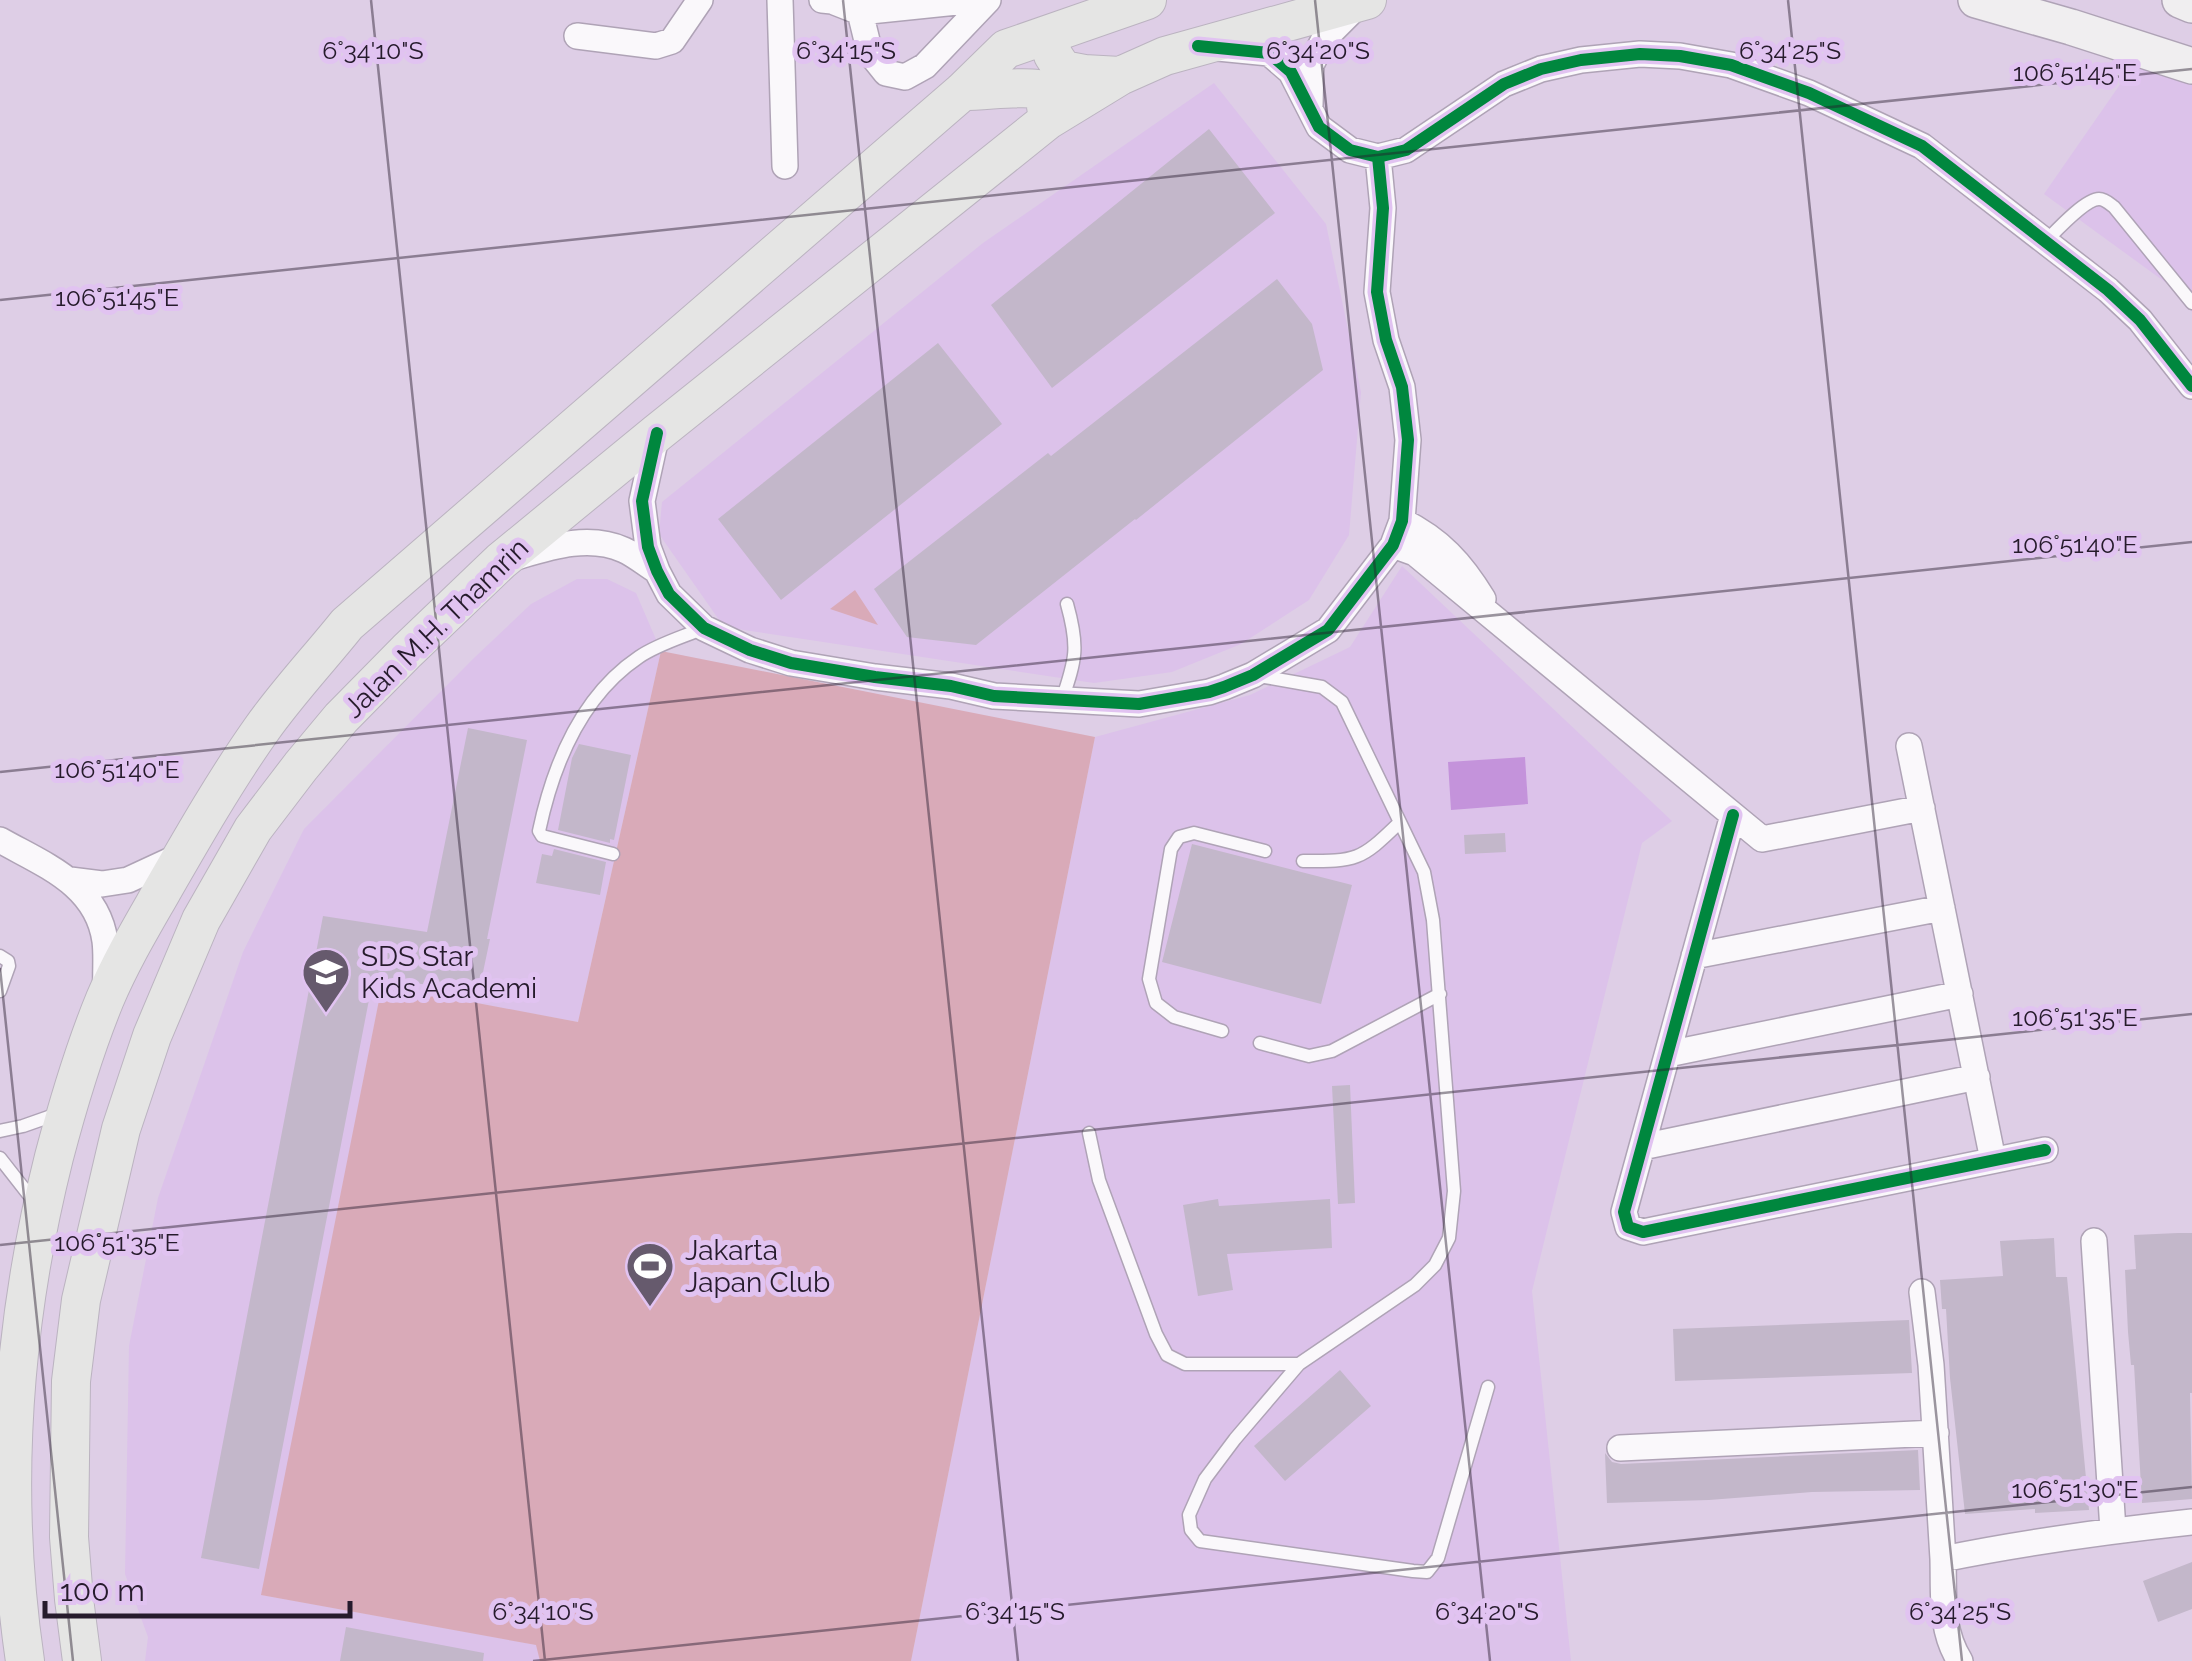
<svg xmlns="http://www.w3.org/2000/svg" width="2192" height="1661" font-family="Raleway,sans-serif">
<rect width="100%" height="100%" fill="#decee6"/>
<path fill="#dcc2ea" d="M2146,47l46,34v231l-16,-22 -132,-96z
M1214,83l112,141 35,168 -12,143 -40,65 -68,44 -69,28 -78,11 -370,-56 -65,-93 3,-32 321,-259z
M1402,566l270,255 -30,22 -110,448 39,370h-660l184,-924 155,-42 100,-48z
M577,579h30l29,14 25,58 -83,371 -196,-36 -120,609 275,50 3,16h-395l3,-24 -23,-63 4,-228 29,-148 85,-246 61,-123 170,-171 57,-54z"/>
<path fill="#d9aab8" d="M855,590l23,35 -48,-16z
M661,651l434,86 -184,924h-371l-4,-16 -275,-50 121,-610 196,37z"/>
<path fill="#c493db" d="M1525,757l3,47 -77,6 -3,-48z"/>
<path fill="#c3b7ca" d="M1209,129l66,84 -223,175 -61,-83z
M1277,279l35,45 11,46 -187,150 -1,-1 -159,126 -69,-8 -33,-48 174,-136 3,3z
M938,343l64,81 -221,176 -63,-81z
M468,728l59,12 -40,199h3l-8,38 -12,12 -97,-10 -114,590 -58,-11 122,-642 104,16z
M579,744l52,11 -17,85 -4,-1v4l-52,-13 14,-72z
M1505,833l1,19 -41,2 -1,-19z
M1192,844l160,41 -31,119 -159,-42z
M554,849l52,13 -6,33 -64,-12 6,-29 10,2z
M1350,1085l5,118 -17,1 -6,-118z
M1218,1199l1,7 111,-7 2,49 -105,6 6,36 -35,6 -15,-91z
M2178,1233h14v160h-2l2,106 -50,4 -8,-138h-3l-3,-33 -3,-62 11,-1 -2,-34z
M2054,1238l2,39h11l22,233 -54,3v-4l-70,5 -15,-136 -4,-69h-4l-2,-29 63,-4 -3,-35z
M1909,1320l3,53 -237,8 -2,-52z
M1340,1370l31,36 -86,75 -31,-35z
M1918,1450l2,40 -108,2 -103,8 -102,3 -2,-50 7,9 9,2z
M2192,1562v47l-34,13 -15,-41z
M346,1627l138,26 -1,8h-143z"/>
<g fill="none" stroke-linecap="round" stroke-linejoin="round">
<g stroke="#afa3b6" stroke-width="15">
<path id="service" d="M2045,242c10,-10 40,-43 54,-43 6,0 11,5 15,8l78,96
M1259,676l63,11 20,15 82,170 9,48 21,271 -5,47 -14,27 -20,20 -116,79 -64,75 -30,40 -16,36 2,15 9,11 213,30 14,1 11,-14 50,-171
M1062,700c14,-41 17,-53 5,-96
M613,854l-71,-18 -3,-5c14,-66 42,-135 100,-174 19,-13 44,-20 65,-29
M1303,861c54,0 57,0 96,-38
M0,956l8,5 1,5 -9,25
M1222,1031l-48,-14 -18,-14 -7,-24 22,-130 8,-12 15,-4 71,18
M1260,1043l49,13 23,-5 108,-57
M0,1131l23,-5 37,-13
M1089,1133l10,47 57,154 11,21 18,9h114
M0,1158l36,46"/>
</g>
<g stroke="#afa3b6" stroke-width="28">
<path id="minor" d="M780,0l5,166
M822,0l10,1 28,11 10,41 16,20 19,4 20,-11 63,-66
M860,12l116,-12
M577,36l79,10 16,-5 28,-41
M1218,48l51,5 22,19 28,55 31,23 28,7 28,-7 98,-66 37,-15 40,-9 59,-6 40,2 51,9 78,28 113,53 186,144 32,30 52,66
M1310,105l1,-40 13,-26 32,-32
M657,433l-15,68 6,46 9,24 12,23 35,34 46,22 41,13 84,14 76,9 43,10 145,8 70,-12 15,-5 29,-12 75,-45 65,-85 9,-24 6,-81 -6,-53 -16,-47 -9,-48 6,-84 -5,-51
M1402,521c38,19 59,42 81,78
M1393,545l22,8 347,286 160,-31
M516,557c34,-10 73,-23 108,-7 11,5 22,14 33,21
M1909,746l84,414
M1733,815l-109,397 4,15 15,5 402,-82
M0,840c44,25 97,44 105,101 2,15 0,32 1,48
M70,880l32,4 26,-4 54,-25
M1694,956l248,-48
M1668,1054l292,-60
M1642,1147l335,-70
M2094,1241l19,289
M1922,1292l9,73 12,194
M1620,1448l316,-15
M1960,1661c-20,-31 -16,-66 -17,-102 83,-17 165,-28 249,-37"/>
</g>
<g stroke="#afa3b6" stroke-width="38">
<path id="secondary" d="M1976,0l95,27 121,39
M2180,0l12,5"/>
</g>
<g stroke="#bbb3c0" stroke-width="40">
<path id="primary" d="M1049,36l4,19 10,15 21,4 36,2
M963,91c24,0 53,-5 75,-2l7,10 3,21
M25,1661c-25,-170 -13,-337 29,-504 14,-53 30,-107 51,-158 16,-38 37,-73 57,-108 31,-54 63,-110 99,-161 26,-37 58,-71 86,-106l616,-533 43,-42 141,-49
M82,1661l-8,-62 -5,-62 2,-156 10,-81 40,-171 31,-93 49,-116 52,-91 48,-63 40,-48 66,-67 94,-90 156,-128 391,-313 72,-44 45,-20 202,-56"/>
</g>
<use href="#service" stroke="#faf8fb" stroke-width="12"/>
<use href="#minor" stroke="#faf8fb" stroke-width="25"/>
<use href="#secondary" stroke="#f0eef0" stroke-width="35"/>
<use href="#primary" stroke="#e5e5e4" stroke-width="38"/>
<g stroke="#e1c3f1" stroke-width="19">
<path id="cycleway" d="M1198,46l71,7 22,19 28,55 31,23 28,7 28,-7 98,-66 37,-15 40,-9 59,-6 40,2 51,9 78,28 113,53 186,144 32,30 52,66
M657,433l-15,68 6,46 9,24 12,23 35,34 46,22 41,13 84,14 76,9 43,10 145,8 70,-12 15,-5 29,-12 75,-45 65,-85 9,-24 6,-81 -6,-53 -16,-47 -9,-48 6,-84 -5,-51
M1733,815l-109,397 4,15 15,5 402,-82"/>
</g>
<use href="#cycleway" stroke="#00873e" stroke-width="12"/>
</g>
<path fill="none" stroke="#261b2c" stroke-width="2.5" stroke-opacity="0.45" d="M371,0l174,1661M843,0l175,1661M1315,0l175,1661M1788,0l174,1661M0,300l2192,-231M0,772l2192,-230M0,968l73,693M0,1245l2192,-231M533,1661l1659,-174"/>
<defs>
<g id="school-pin" transform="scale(2.5)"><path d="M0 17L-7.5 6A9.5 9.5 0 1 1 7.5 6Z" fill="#665a6d" stroke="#e1c3f1"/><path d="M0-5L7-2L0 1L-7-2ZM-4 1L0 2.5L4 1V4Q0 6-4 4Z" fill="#fff"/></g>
<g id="stadium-pin" transform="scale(2.5)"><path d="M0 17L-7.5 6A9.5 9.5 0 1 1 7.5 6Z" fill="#665a6d" stroke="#e1c3f1"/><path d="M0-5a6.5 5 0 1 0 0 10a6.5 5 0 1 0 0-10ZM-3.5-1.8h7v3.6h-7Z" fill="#fff"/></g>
</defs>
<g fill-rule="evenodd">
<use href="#school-pin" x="326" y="972"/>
<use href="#stadium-pin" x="650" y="1266"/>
</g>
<g text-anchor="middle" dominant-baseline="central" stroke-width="10" stroke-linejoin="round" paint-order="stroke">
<g font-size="28" fill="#261b2c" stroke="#e1c3f1">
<text transform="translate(436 628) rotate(-44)">Jalan M.H. Thamrin</text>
</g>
<g font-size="28" fill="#261b2c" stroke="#e1c3f1" text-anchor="start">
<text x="361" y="956">SDS Star<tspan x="361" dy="32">Kids Academi</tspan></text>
<text x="685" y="1250">Jakarta<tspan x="685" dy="32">Japan Club</tspan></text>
</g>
</g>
<g font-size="25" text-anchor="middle" fill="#261b2c" stroke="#e1c3f1" stroke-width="10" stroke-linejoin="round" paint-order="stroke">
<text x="373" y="59">6°34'10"S</text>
<text x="846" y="59">6°34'15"S</text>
<text x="1318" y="59">6°34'20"S</text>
<text x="1790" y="59">6°34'25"S</text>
<text x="2075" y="81">106°51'45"E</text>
<text x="117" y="306">106°51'45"E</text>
<text x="2075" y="553">106°51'40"E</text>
<text x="117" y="778">106°51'40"E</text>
<text x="2075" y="1026">106°51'35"E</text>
<text x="117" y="1251">106°51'35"E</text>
<text x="2075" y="1498">106°51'30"E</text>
<text x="543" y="1620">6°34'10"S</text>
<text x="1015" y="1620">6°34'15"S</text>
<text x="1487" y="1620">6°34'20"S</text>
<text x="1960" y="1620">6°34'25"S</text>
</g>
<path d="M45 1601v15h305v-15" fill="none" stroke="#261b2c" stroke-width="5"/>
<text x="60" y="1601" font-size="30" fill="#261b2c" stroke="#e1c3f1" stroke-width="8" paint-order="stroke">100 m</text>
</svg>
